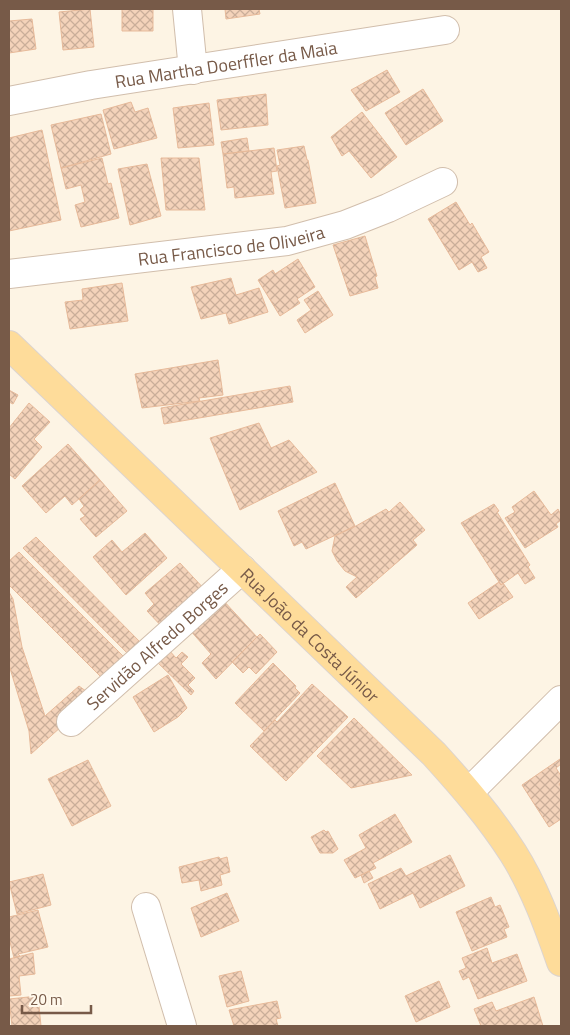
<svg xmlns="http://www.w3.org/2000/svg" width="570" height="1035" font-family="'Titillium Web',sans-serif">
<defs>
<pattern id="building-cross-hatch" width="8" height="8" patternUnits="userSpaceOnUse" patternTransform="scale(1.25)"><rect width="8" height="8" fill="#f4d3ba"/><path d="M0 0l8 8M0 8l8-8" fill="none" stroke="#caae99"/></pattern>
</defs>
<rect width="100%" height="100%" fill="#fdf4e4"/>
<path fill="url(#building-cross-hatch)" stroke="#e7ba9a" d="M90,9l4,38 -31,3 -4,-38z
M122,9h31v22h-31z
M225,9h34l1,5 -34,5z
M32,19l4,30 -27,4v-32z
M387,70l13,22 -34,19 -15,-21z
M423,89l20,32 -37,24 -21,-32z
M266,94l2,31 -47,5 -4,-30z
M131,102l4,10 13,-4 9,30 -43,11 -11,-39z
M209,103l5,42 -36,3 -5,-40z
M362,112l35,45 -26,21 -22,-27 -7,5 -11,-19z
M101,114l10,40 -50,14 -10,-43z
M42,130l19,90 -52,11v-93z
M247,138l2,13 -26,3 -2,-12z
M304,146l3,14h1l8,43 -31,5 -8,-42 3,-1 -3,-15z
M274,148l3,23 -6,1 3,22 -39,4 -1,-11 -7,1 -4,-34z
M102,158l6,26 3,-1 8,35 -38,9 -6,-22 10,-3 -4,-17 -15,4 -5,-21z
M161,158h38l6,52h-39z
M147,164l14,52 -31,9 -12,-56z
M456,202l14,23 2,-2 17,29 -8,5 6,11 -9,4 -6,-10 -13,8 -31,-51z
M365,236l12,40 -2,1 3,11 -28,8 -17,-51z
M298,259l17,28 -18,12 3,4 -20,13 -22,-36 15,-10 2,4z
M231,278l5,17 23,-7 9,24 -39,12 -3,-11 -25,6 -10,-32z
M122,283l6,38 -58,8 -5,-27 18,-2 -1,-11z
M318,291l15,24 -28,18 -8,-13 14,-10 -7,-10z
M218,360l5,35 -24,3 1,3 -58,7 -7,-34z
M290,386l3,16 -129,22 -3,-16z
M9,390l9,5 -5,9 -4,-2z
M29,403l21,19 -16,17 8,8 -27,32 -6,-5v-46z
M259,423l12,25 18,-8 28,32 -77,38 -30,-72z
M68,444l32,36 -28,25 -7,-9 -19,17 -24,-27z
M100,480l27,31 -31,26 -16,-18 5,-3 -5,-6 4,-4 -5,-7z
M335,483l20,43 -49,23 -4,-7 -8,4 -16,-35z
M534,491l17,24 7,-6 3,6v5l-5,4 2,3 -33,21 -20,-30 10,-6 -3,-5z
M400,502l25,28 -12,10 4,5 -61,53 -10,-11 11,-10 -12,-6 -8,-10 -5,-10 3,-15 21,-10 30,-17 3,3z
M494,504l5,7 -2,1 33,53 -2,2 7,11 -10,6 -7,-11 -17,12 -40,-62z
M145,533l22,25 -41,37 -33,-38 19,-17 10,12z
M36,537l110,111 -12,12 -111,-112z
M19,552l111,111 -22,21 -99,-99v-24z
M180,563l27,29 -41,39 -19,-20 7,-7 -9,-11z
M499,582l2,3 2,-2 10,14 -34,22 -11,-16z
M9,592l4,7 9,48 23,69 34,-30 15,11 -63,57 -2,-23 -20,-66z
M222,599l35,38 -41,42 -14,-16 9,-9 -22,-25z
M260,634l17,18 -21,22 -7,-7 -6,6 -11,-11z
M168,649l8,9 6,-6 6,5 -7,7 14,14 -7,7 6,6 -3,4 -35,-34z
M273,663l23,23 -1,2 5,5 -36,38 -29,-28z
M168,675l19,33 -9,9 -24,15 -21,-35z
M312,684l36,33 -62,64 -36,-35 25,-26 2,2z
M354,718l58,57 -61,13 -34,-32z
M560,759l1,5 -5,4 5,8v7l-2,1 2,3v32l-12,8 -27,-42z
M88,760l23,46 -39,20 -24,-47z
M395,814l17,28 -39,21 3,5 -21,10 -11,-18 22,-12 -7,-13z
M324,830l2,2 2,-1 10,18 -5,4h-13l-9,-16z
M450,855l15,31 -45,22 -7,-15 -33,16 -12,-25 33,-16 5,8z
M219,857l1,2 7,-2 3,15 -10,3 2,10 -21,6 -2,-11 -17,3 -3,-16z
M369,871l4,7 -9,5 -3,-8z
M43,874l8,31 -34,9 -8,-32z
M227,893l12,28 -38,16 -10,-29z
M491,897l4,10 5,-2 9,22 -5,2 3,8 -35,14 -16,-39z
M38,910l10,37 -30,7 2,2 -6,2 -5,-20v-21z
M487,948l5,15 25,-9 10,27 -49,18 -9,-22 -6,3 -4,-9 7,-3 -4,-10z
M33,953l2,21 -16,2 2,19 -12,1v-37z
M241,971l8,30 -22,6 -8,-31z
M439,981l11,26 -34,15 -11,-26z
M38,996l3,30h-29l-3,-27z
M534,997l9,29h-62l-7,-17 18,-7 4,9z
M277,1001l4,17 -5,1 2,7h-44l-5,-16z"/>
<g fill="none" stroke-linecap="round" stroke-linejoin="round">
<g stroke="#d1beac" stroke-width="30">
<g id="minor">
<path d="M187,9l6,61"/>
<path id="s1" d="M9,101l82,-16 354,-55"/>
<path id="s2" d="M9,274l278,-33 58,-16 43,-17 55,-26"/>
<path id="s3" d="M71,722l171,-153"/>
<path d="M469,792l92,-92"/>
<path d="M146,907l36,119"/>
</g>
</g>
<g stroke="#dcd4cf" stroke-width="30">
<g id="major">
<path id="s4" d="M9,345l425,409c29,32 56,63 79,99 21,33 35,72 48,109"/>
</g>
</g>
<use href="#minor" stroke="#fff" stroke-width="28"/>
<use href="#major" stroke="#fedc9a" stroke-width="28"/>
</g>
<g text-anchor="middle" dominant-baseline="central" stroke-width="5" stroke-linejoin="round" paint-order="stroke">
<g font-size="18" fill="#775a48" stroke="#fff8eb">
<text stroke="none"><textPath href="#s1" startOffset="220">Rua Martha Doerffler da Maia</textPath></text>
<text stroke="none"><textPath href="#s2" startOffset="224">Rua Francisco de Oliveira</textPath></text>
<text stroke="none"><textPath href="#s4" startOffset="418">Rua João da Costa Júnior</textPath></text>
<text stroke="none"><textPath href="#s3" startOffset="115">Servidão Alfredo Borges</textPath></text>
</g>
</g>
<rect width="570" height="1035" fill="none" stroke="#775a48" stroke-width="20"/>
<path d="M22 1005v8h69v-8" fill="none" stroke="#775a48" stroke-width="2.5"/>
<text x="30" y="1005" font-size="15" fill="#775a48" stroke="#fff8eb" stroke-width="4" paint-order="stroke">20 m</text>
</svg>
